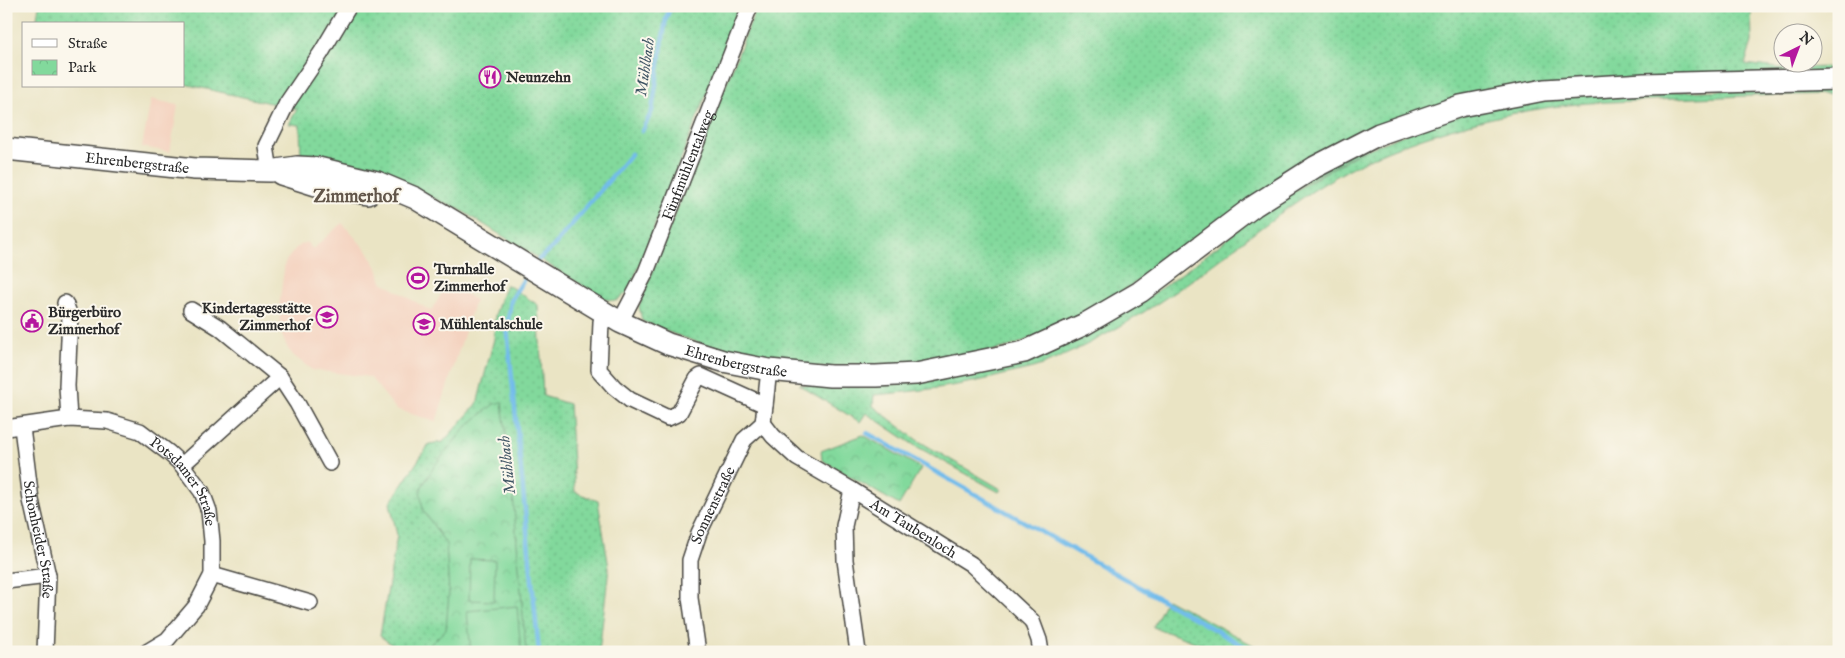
<svg xmlns="http://www.w3.org/2000/svg" width="1845" height="658" font-family="'IM FELL English',serif">
<defs>
<pattern id="grass-dots" width="8" height="8" patternUnits="userSpaceOnUse" patternTransform="scale(1.25)"><rect width="8" height="8" fill="#82d99c"/><path d="M2 2h.1M6 6h.1" fill="none" stroke="#70ba87" stroke-width="1.8" stroke-linecap="round"/></pattern>
<pattern id="park-crowns" width="20" height="18" patternUnits="userSpaceOnUse" patternTransform="scale(1.25)"><rect width="20" height="18" fill="#82d99c"/><path d="M2 6a3 3 0 1 1 6 0M12 15a3 3 0 1 1 6 0" fill="none" stroke="#70ba87"/></pattern>
</defs>
<rect width="100%" height="100%" fill="#fbf7ec"/>
<filter id="ink" filterUnits="userSpaceOnUse"><feTurbulence type="fractalNoise" baseFrequency=".02" numOctaves="2"/><feDisplacementMap in="SourceGraphic" scale="10" xChannelSelector="R" yChannelSelector="G"/><feConvolveMatrix kernelMatrix="1 2 1 2 8 2 1 2 1" color-interpolation-filters="sRGB"/></filter>
<filter id="wash" filterUnits="userSpaceOnUse"><feTurbulence type="fractalNoise" baseFrequency=".0096" numOctaves="4" result="noise"/><feDisplacementMap in="SourceGraphic" scale="20" xChannelSelector="R" yChannelSelector="G"/><feGaussianBlur stdDeviation="1.12" result="paint"/><feColorMatrix in="noise" values="0 0 0 0 0 0 0 0 0 0 0 0 0 0 0 0 0 1.4 0 .05"/><feComposite in="paint" operator="in"/></filter>
<g filter="url(#wash)">
<rect width="100%" height="100%" fill="#eae4c4"/>
<path fill="#f4d3c0" d="M151,99l27,6 -8,47 -28,-5z
M342,223l26,29 11,19 3,11 49,29 17,-28 27,17 -39,122 -40,-13 -26,-32 -58,-7 -18,-14 -6,-7 -5,-11 -3,-11 -1,-20 6,-45 11,-14 10,-6 7,7z"/>
<path fill="url(#grass-dots)" stroke="#568264" d="M39,6h702l-112,285 -13,10 -12,-2 -145,-90 -93,-40 -33,-9 -32,-1 -1,-34 -11,-1 8,-15 -113,-25v-60h-148z
M757,6h994l1,36 -7,22 33,4 61,-1v5l-392,30 -257,146 -115,73 -63,25 -71,17 -128,5 -76,-12 -69,-24 -26,-11 -3,-15z
M1839,86v8c-68,1 -136,3 -203,7 -23,1 -46,1 -68,4 -62,7 -123,23 -181,46 -68,28 -124,76 -183,120 -47,35 -107,72 -162,94 -11,4 -23,6 -35,9 -44,12 -88,17 -133,21l-1,11 44,34 84,49 -2,3 -85,-47 -48,-32 -6,9 -61,-37 70,1 62,-5 207,-76 62,-45 60,-47 54,-34 47,-27 72,-29 59,-17 73,-10z
M506,284l32,21 5,91 26,8 6,88 23,9 11,67 -10,84h-197l-22,-16 17,-101 -7,-32 39,-59 14,-2 34,-38 17,-65 1,-24z
M1167,599l99,53h-43l-70,-25z"/>
<path fill="url(#park-crowns)" stroke="#568264" d="M502,402l9,69 15,181h-89l-7,-7 16,-16 3,-36 -3,-49 -23,-34 -3,-20 15,-25 32,-39 27,-22z
M863,435l58,33 -22,37 -77,-45 -1,-9z"/>
<path fill="#82d99c" stroke="#568264" d="M470,559l25,1 -1,41 -25,-1z
M517,606l4,46h-50l-4,-41z"/>
<g fill="none" stroke-linecap="round" stroke-linejoin="round">
<path stroke="#72bceb" stroke-width="4.5" d="M642,131l10,-20 14,-93 5,-12
M538,260l14,-12 79,-94
M524,279l-13,21 -4,28 32,324
M867,433l387,219"/>
</g>
</g>
<g filter="url(#ink)">
<g fill="none" stroke-linecap="round" stroke-linejoin="round">
<g stroke="#484742" stroke-width="18">
<g id="street">
<path d="M270,171l-4,-25 21,-43 34,-50 28,-47"/>
<path d="M65,303l5,13 -3,70 2,33"/>
<path d="M191,310l29,18 60,49 17,26 33,60"/>
<path d="M603,312l-2,10 -2,48 15,17 16,13 38,18 11,-5 18,-34 4,-3 64,29"/>
<path id="s1" d="M620,322l26,-50 104,-266"/>
<path id="s2" d="M763,423l10,13 24,22 55,32 119,74 61,57 7,19 2,12"/>
<path id="s3" d="M22,427l9,73 17,76 -3,76"/>
<path id="s4" d="M6,428l63,-9 38,2 33,10 29,22 13,12 20,27 7,19 3,30v34l-16,31 -29,34 -20,12"/>
<path d="M182,465l98,-88"/>
<path d="M852,490l-8,36 1,34 13,92"/>
<path d="M212,575l98,28"/>
<path d="M6,581l42,-5"/>
<path id="s5" d="M698,652l-8,-54v-38l9,-27 45,-93 19,-17 6,-53"/>
</g>
</g>
<g stroke="#484742" stroke-width="24">
<g id="secondary">
<path id="s6" d="M6,149l189,20 75,2 27,-4 21,1 59,14 38,16 205,124 48,22 55,17 46,9 61,6h46l40,-2 108,-22 61,-28 55,-32 114,-86 61,-39 64,-33 81,-28 84,-16 100,-6 195,-5"/>
<path d="M281,174l35,11 52,9"/>
</g>
</g>
<use href="#street" stroke="#fff" stroke-width="15"/>
<use href="#secondary" stroke="#fff" stroke-width="21"/>
</g>
</g>
<defs>
<g id="restaurant-ring" transform="scale(1.125)"><circle r="9.5" fill="#fbf7ec" stroke="#b5179e" stroke-width="1.5"/><path d="M-5-6h1v4h1v-4h1v4h1v-4h1v5L-1.5 .5V6h-2V.5L-5-1ZM5-6V6H3V1.5H1.5Q1.5-4 5-6Z" fill="#b5179e"/></g>
<g id="stadium-ring" transform="scale(1.125)"><circle r="9.5" fill="#fbf7ec" stroke="#b5179e" stroke-width="1.5"/><path d="M0-5a6.5 5 0 1 0 0 10a6.5 5 0 1 0 0-10ZM-3.5-1.8h7v3.6h-7Z" fill="#b5179e"/></g>
<g id="school-ring" transform="scale(1.125)"><circle r="9.5" fill="#fbf7ec" stroke="#b5179e" stroke-width="1.5"/><path d="M0-5L7-2L0 1L-7-2ZM-4 1L0 2.5L4 1V4Q0 6-4 4Z" fill="#b5179e"/></g>
<g id="civic-ring" transform="scale(1.125)"><circle r="9.5" fill="#fbf7ec" stroke="#b5179e" stroke-width="1.5"/><path d="M-.6-6.5H3V-4.5H.6V-3L4-1V1h2V6H-6V1h2V-1L-.6-3ZM-1.2 2.5V6h2.4V2.5Z" fill="#b5179e"/></g>
</defs>
<g fill-rule="evenodd">
<use href="#restaurant-ring" x="490" y="77"/>
<use href="#stadium-ring" x="418" y="278"/>
<use href="#school-ring" x="327" y="317"/>
<use href="#civic-ring" x="32" y="321"/>
<use href="#school-ring" x="424" y="324"/>
</g>
<g text-anchor="middle" dominant-baseline="central" stroke-width="4" stroke-linejoin="round" paint-order="stroke">
<g font-size="15" font-weight="bold" fill="#2b2b2b" stroke="#fbf7ec" text-anchor="start">
<text x="506" y="77">Neunzehn</text>
<text x="434" y="269">Turnhalle<tspan x="434" dy="17">Zimmerhof</tspan></text>
<text x="311" y="308" text-anchor="end">Kindertagesstätte<tspan x="311" dy="17">Zimmerhof</tspan></text>
<text x="48" y="312">Bürgerbüro<tspan x="48" dy="17">Zimmerhof</tspan></text>
<text x="440" y="324">Mühlentalschule</text>
</g>
<g font-size="15" fill="#2b2b2b" stroke="#fbf7ec">
<text stroke="none"><textPath href="#s6" startOffset="132">Ehrenbergstraße</textPath></text>
<text stroke="none"><textPath href="#s1" startOffset="171">Fünfmühlentalweg</textPath></text>
<text stroke="none"><textPath href="#s6" startOffset="778">Ehrenbergstraße</textPath></text>
<text stroke="none"><textPath href="#s4" startOffset="205">Potsdamer Straße</textPath></text>
<text stroke="none"><textPath href="#s5" startOffset="152">Sonnenstraße</textPath></text>
<text stroke="none"><textPath href="#s2" startOffset="185">Am Taubenloch</textPath></text>
<text stroke="none"><textPath href="#s3" startOffset="114">Schönheider Straße</textPath></text>
</g>
<g font-size="16" font-style="italic" fill="#405665" stroke="#fbf7ec">
<text transform="translate(646 67) rotate(-82)">Mühlbach</text>
<text transform="translate(508 465) rotate(-96)">Mühlbach</text>
</g>
<g font-size="18" font-weight="bold" fill="#62564a" stroke="#fbf7ec">
<text x="356" y="197">Zimmerhof</text>
</g>
</g>
<rect width="1845" height="658" fill="none" stroke="#fbf7ec" stroke-width="25"/>
<rect x="22" y="22" width="162" height="65" fill="#fbf7ec" stroke="#a8a59f"/>
<rect x="32" y="39" width="25" height="8" fill="#ffffff" stroke="#a8a59f"/>
<text x="68" y="48" font-size="15" fill="#2b2b2b">Straße</text>
<rect x="32" y="60" width="25" height="15" fill="url(#park-crowns)" stroke="#a8a59f"/>
<text x="68" y="72" font-size="15" fill="#2b2b2b">Park</text>
<g transform="translate(1798 48) rotate(42)"><circle r="24" fill="#fbf7ec" stroke="#a8a59f"/>
<path d="M0-4L9 19L0 12L-9 19Z" fill="#b5179e"/>
<text y="-8" font-size="14" font-weight="bold" text-anchor="middle" fill="#2b2b2b">N</text>
</g>
</svg>
